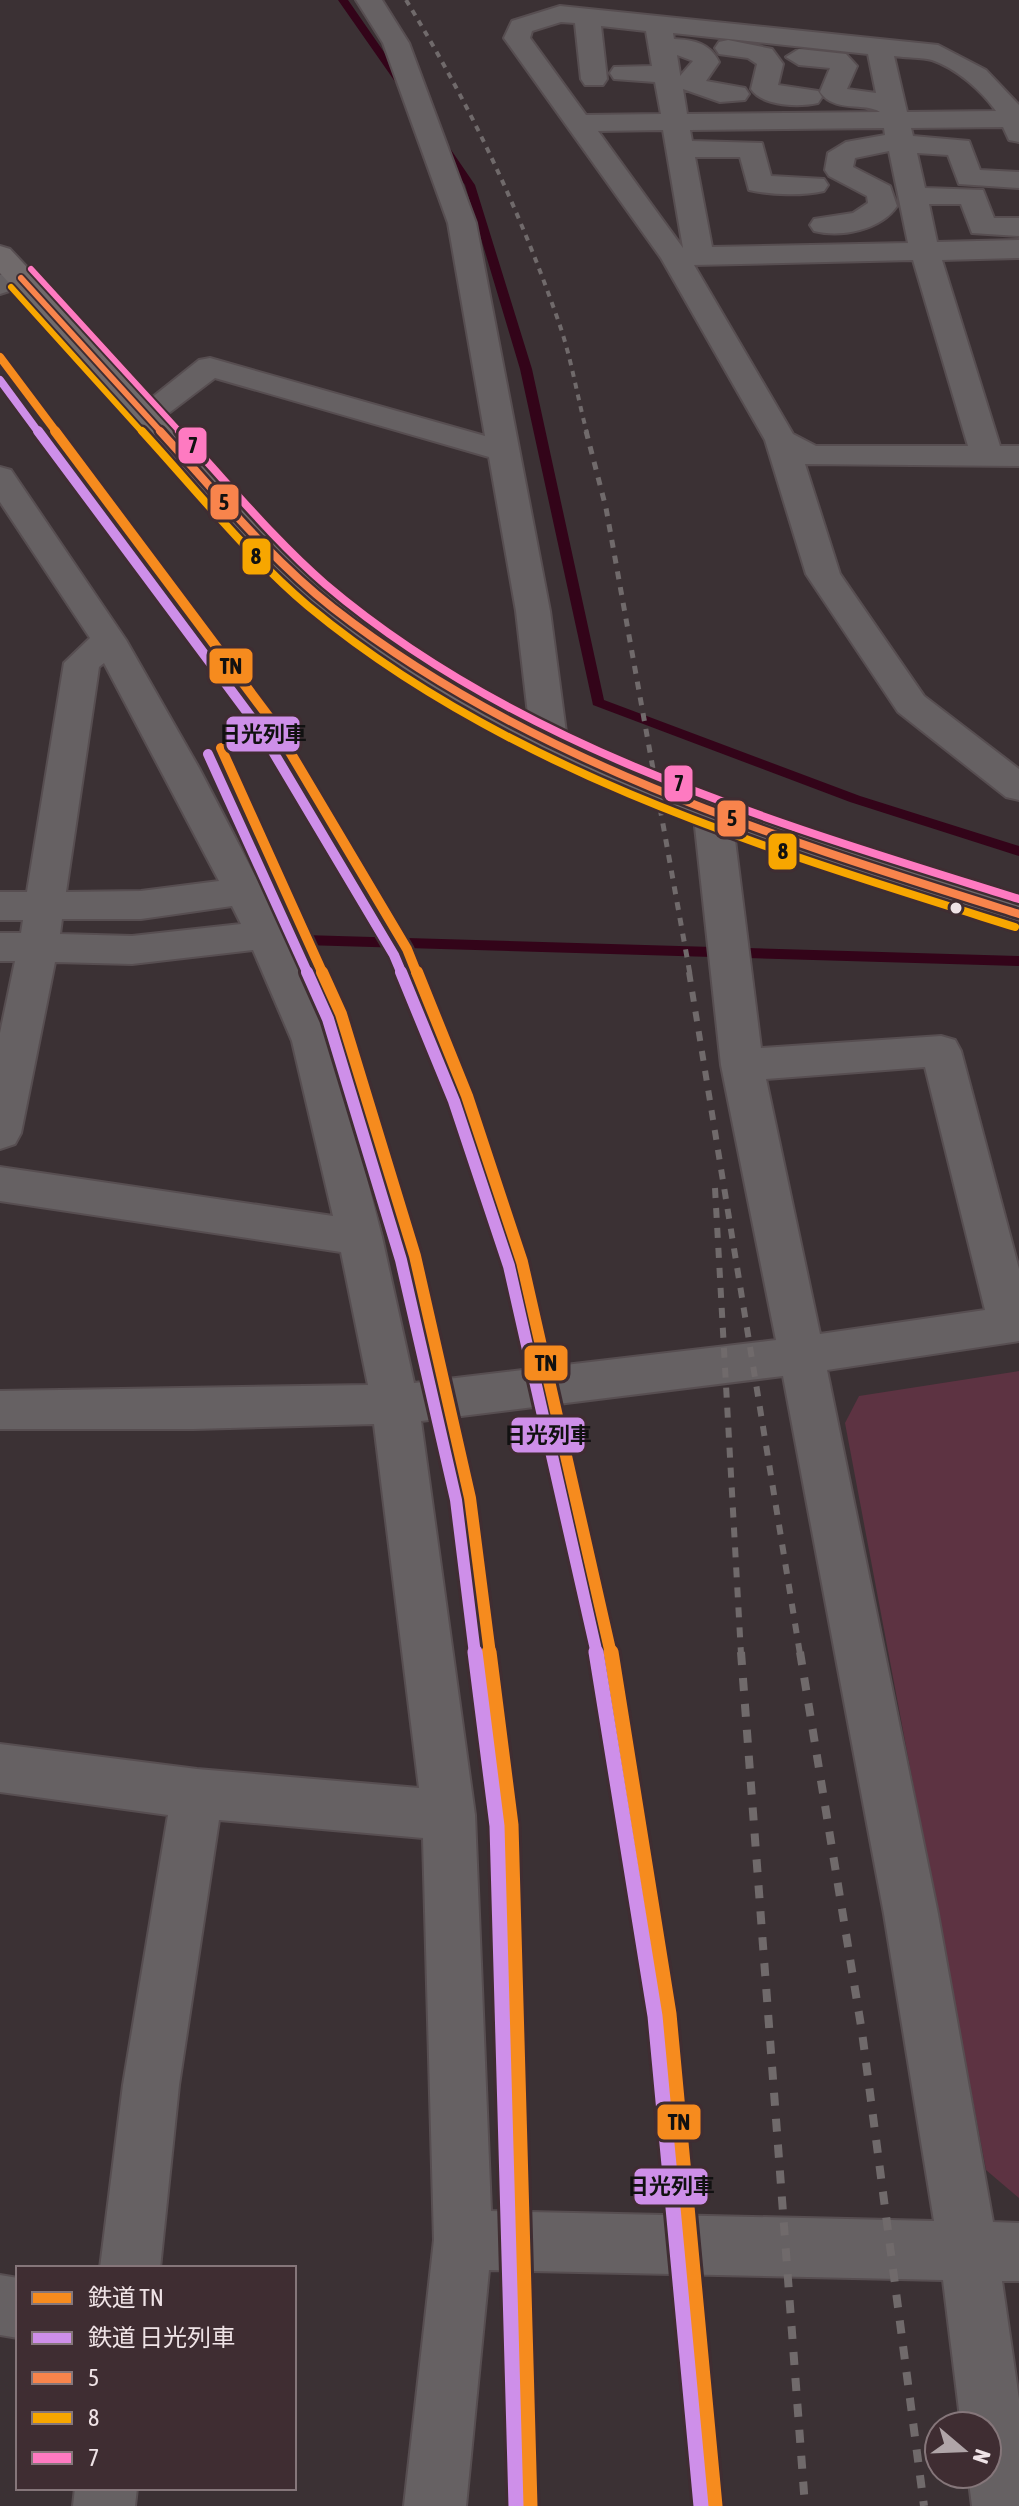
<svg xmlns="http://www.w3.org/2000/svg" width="1019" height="2506" font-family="'Asap Condensed','Noto Sans JP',sans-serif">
<rect width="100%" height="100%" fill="#3b3134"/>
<path fill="#5d3342" d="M1019,1371v827l-33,-28 -141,-747 14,-27z"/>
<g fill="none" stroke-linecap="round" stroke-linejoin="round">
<path fill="#330419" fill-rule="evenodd" d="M338,0h10l63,91 -2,2h-6z
M437,141h8l30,44 57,184 72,331 256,96 159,50v10l-169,-54 -257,-97 -73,-336 -55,-184 -29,-42z
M269,934l750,22v10l-750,-22 -7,-5z"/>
<g stroke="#574e51" stroke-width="4">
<path id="minor" d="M356,0h26l27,43 67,180 74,388 17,129 -5,8 -13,4 -13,-4 -5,-8 -15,-129 -27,-154 -274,-79 -58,44h-22l-5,-7 69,-55 11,-2 275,78 -37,-213 -65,-180z
M560,6l378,39 48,25 33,35v37l-10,-2 -6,-13 -92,1 2,8 56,5 11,29 39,2v16l-60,-4 -11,-29 -31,-2 8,35 58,2 11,28h25v18l-47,-3 -11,-29h-32l8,38 82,-2v18l-77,2 58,186h19v20l-214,-2 35,110 84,122 95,73v31l-13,-3 -108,-85 -92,-138 -41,-134 -104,-182 -157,-220 8,-17zM561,22l14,1 6,56 4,6h18l4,-6 -6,-53 45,5 6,35 -38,1 -4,6 4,6 41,3 6,32 -75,1 -56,-77 2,-7zM673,33l195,21 8,39 -29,-4 10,-23 -11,-12 -47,-5 -13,8 13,8 31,3 -10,24c14,21 45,10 60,20l-193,2 -4,-25 37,13 25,-2 4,-6 -4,-6 -39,-7 13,-19c-9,-19 -25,-22 -45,-23zM677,55l16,6 -13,15v-2zM894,56c12,2 27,1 38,4 24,8 50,31 64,51l-89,1zM884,128l1,7 -39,7 -18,11 -3,17 4,6 38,20 1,7 -15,10 -39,6 -4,6 4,6c27,7 67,-1 83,-25l-7,-20 -37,-19 2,-9 34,-7 19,92 -196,4 -17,-90h45l9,33c22,5 53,6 75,1l4,-6 -4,-6 -53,-3 -9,-33 -70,-2 -2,-11zM663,130l20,118 -85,-117zM913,260l55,186h-152l-23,-12 -99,-169z
M728,40l44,9 11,15 -5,21 40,6 4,6 -4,6c-18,4 -55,4 -67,-14l6,-25 -9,-6 -29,-4 -4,-6 4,-6z
M21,269l10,3 5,6 -5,6 -31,10v-19z
M0,467l11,3 115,170 73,128 87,167 46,106 50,196 32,146 362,-43 -55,-275 -28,-257 6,-9 13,-4 13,4 6,9 30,240 180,-12 14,4 6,11 58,218v72l-192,29 111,544 55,308 26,1v58h-17l17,118v107h-47l-4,-32h19v-48h-26l-18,-146 -454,-10 -23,236h-62l30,-266 -11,-402 -204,-18 -40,265 -19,183h-60l23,-183 45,-270 -168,-23v-48l197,25 222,19 -45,-364 -180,5h-194v-38l368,-6 -27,-133 -341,-51v-34l333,49 -41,-175 -39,-91 -121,14 -77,-2 -34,171 -6,11 -15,5v-116l15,-72h-15v-28h21l2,-13h-23v-28h27l37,-229 26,-25 -90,-136zM104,663l115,218 -78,10 -75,1 33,-225zM232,906l9,18 -109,12 -72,-2 2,-15h79zM925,1067l60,243 -165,24 -54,-255zM783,1376l101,538 50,307 -443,-10 -16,-396 -54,-394z
M0,2275l18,3v60l-18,-3z
M75,2488h62l-2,18h-62z"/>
</g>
<g stroke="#574e51" stroke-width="4">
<path id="major" d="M0,246l10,3 294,315c197,180 466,258 715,336v28c-231,-68 -513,-158 -700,-315 -56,-47 -103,-102 -151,-156 -56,-62 -113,-122 -168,-184z"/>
</g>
<use href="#minor" fill="#666163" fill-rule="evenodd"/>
<use href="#major" fill="#706a6b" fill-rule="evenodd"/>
<path stroke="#706a6b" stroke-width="4" stroke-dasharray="6 6" stroke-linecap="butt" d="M406,0c63,103 112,206 152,320 13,36 19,76 29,113"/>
<path stroke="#706a6b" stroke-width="5" stroke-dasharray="8 8" stroke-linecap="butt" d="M586,431l20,77 84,466"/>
<path stroke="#706a6b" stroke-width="6" stroke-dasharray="10 10" stroke-linecap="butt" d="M689,972l111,682
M715,1188l26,466"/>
<path stroke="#706a6b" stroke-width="8" stroke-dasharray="13 13" stroke-linecap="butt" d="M741,1652l64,854
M800,1652l62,380 62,474"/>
<g stroke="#3f2d32" stroke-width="10">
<path id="bus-1-far1" d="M21,278l141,155"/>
</g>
<g stroke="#3f2d32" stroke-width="13">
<path id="bus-1" d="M160,431c55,60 108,126 173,177 200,156 447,231 686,306"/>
</g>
<g stroke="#3f2d32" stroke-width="10">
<path id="bus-2-far1" d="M11,287l132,146"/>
</g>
<g stroke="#3f2d32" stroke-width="13">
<path id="bus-2" d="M142,431c54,59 105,123 166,175 201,167 462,244 707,321"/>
</g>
<g stroke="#3f2d32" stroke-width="10">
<path id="bus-3-far1" d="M31,269l150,164"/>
</g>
<g stroke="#3f2d32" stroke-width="13">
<path id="bus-3" d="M179,431c48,51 93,107 146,153 195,166 455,240 694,315"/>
</g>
<use href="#bus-1-far1" stroke="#f8844c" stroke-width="6"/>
<use href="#bus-1" stroke="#f8844c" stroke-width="8"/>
<use href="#bus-2-far1" stroke="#f7a600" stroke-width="6"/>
<use href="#bus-2" stroke="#f7a600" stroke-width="8"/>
<use href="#bus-3-far1" stroke="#fe7ac1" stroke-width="6"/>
<use href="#bus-3" stroke="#fe7ac1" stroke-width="8"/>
<g stroke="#3f2d32" stroke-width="12">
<path id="rail-1-far3" d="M0,357l57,76"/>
</g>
<g stroke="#3f2d32" stroke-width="15">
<path id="rail-1-far2" d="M55,431l216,289 136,229 10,25
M221,748l102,226"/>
</g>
<g stroke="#3f2d32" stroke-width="18">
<path id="rail-1-far1" d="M322,972l19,42 74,242 55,242 20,156
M417,972l50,124 55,166 89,392"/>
</g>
<g stroke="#3f2d32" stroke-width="21">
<path id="rail-1" d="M489,1652l22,173 19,681
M611,1652l58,362 46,492"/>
</g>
<g stroke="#3f2d32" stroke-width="12">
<path id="rail-2-far3" d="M0,380l39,53"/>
</g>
<g stroke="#3f2d32" stroke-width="15">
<path id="rail-2-far2" d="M38,431l221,297 135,227 8,19
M208,754l100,220"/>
</g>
<g stroke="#3f2d32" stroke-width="18">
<path id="rail-2-far1" d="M307,972l21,47 73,241 55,240 19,154
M401,972l53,129 55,165 88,388"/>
</g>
<g stroke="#3f2d32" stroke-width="21">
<path id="rail-2" d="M475,1652l22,174 19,680
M596,1652l59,364 46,490"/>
</g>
<use href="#rail-1-far3" stroke="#f68b1e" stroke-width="8"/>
<use href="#rail-1-far2" stroke="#f68b1e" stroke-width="10"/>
<use href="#rail-1-far1" stroke="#f68b1e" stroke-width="12"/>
<use href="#rail-1" stroke="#f68b1e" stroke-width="15"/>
<use href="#rail-2-far3" stroke="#ce8fe9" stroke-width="8"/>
<use href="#rail-2-far2" stroke="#ce8fe9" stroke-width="10"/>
<use href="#rail-2-far1" stroke="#ce8fe9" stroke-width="12"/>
<use href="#rail-2" stroke="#ce8fe9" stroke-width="15"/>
</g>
<circle fill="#efe3e6" stroke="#3f2d32" stroke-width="3" cx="956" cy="908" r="7"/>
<g stroke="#3f2d32" stroke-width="3">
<rect x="177" y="426" width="31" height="39" rx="8" fill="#fe7ac1"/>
<rect x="209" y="483" width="31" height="38" rx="8" fill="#f8844c"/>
<rect x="241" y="537" width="31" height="39" rx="8" fill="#f7a600"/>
<rect x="208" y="647" width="46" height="38" rx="8" fill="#f68b1e"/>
<rect x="225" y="715" width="76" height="38" rx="8" fill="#ce8fe9"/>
<rect x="663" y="764" width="31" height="39" rx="8" fill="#fe7ac1"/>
<rect x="716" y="799" width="31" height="39" rx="8" fill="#f8844c"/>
<rect x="767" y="832" width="31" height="39" rx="8" fill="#f7a600"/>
<rect x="523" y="1344" width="46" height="38" rx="8" fill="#f68b1e"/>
<rect x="510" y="1416" width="76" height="38" rx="8" fill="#ce8fe9"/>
<rect x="656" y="2103" width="46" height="38" rx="8" fill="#f68b1e"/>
<rect x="633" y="2167" width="76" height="39" rx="8" fill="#ce8fe9"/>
</g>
<g font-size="22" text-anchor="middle" font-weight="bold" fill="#111">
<text x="193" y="453">7</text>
<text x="224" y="510">5</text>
<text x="256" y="564">8</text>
<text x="231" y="674">TN</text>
<text x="263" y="742">日光列車</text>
<text x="679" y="791">7</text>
<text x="732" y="826">5</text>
<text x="783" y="859">8</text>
<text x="546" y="1371">TN</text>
<text x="548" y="1443">日光列車</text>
<text x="679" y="2130">TN</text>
<text x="671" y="2194">日光列車</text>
</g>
<rect x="16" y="2266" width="280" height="224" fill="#3f2d32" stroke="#85767a" stroke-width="2"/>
<rect x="32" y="2292" width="40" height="12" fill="#f68b1e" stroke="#85767a" stroke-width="2"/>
<text x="88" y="2306" font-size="24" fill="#efe3e6">鉄道 TN</text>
<rect x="32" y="2332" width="40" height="12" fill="#ce8fe9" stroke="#85767a" stroke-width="2"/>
<text x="88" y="2346" font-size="24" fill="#efe3e6">鉄道 日光列車</text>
<rect x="32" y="2372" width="40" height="12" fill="#f8844c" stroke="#85767a" stroke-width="2"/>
<text x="88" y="2386" font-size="24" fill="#efe3e6">5</text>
<rect x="32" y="2412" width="40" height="12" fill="#f7a600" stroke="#85767a" stroke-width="2"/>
<text x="88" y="2426" font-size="24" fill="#efe3e6">8</text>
<rect x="32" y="2452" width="40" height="12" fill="#fe7ac1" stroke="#85767a" stroke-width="2"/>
<text x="88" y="2466" font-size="24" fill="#efe3e6">7</text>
<g transform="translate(963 2450) rotate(109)"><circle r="38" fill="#3f2d32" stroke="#85767a" stroke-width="2"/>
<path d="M0-6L14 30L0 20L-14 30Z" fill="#b0a5a8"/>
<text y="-12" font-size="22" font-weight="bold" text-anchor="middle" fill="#efe3e6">N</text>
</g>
</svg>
